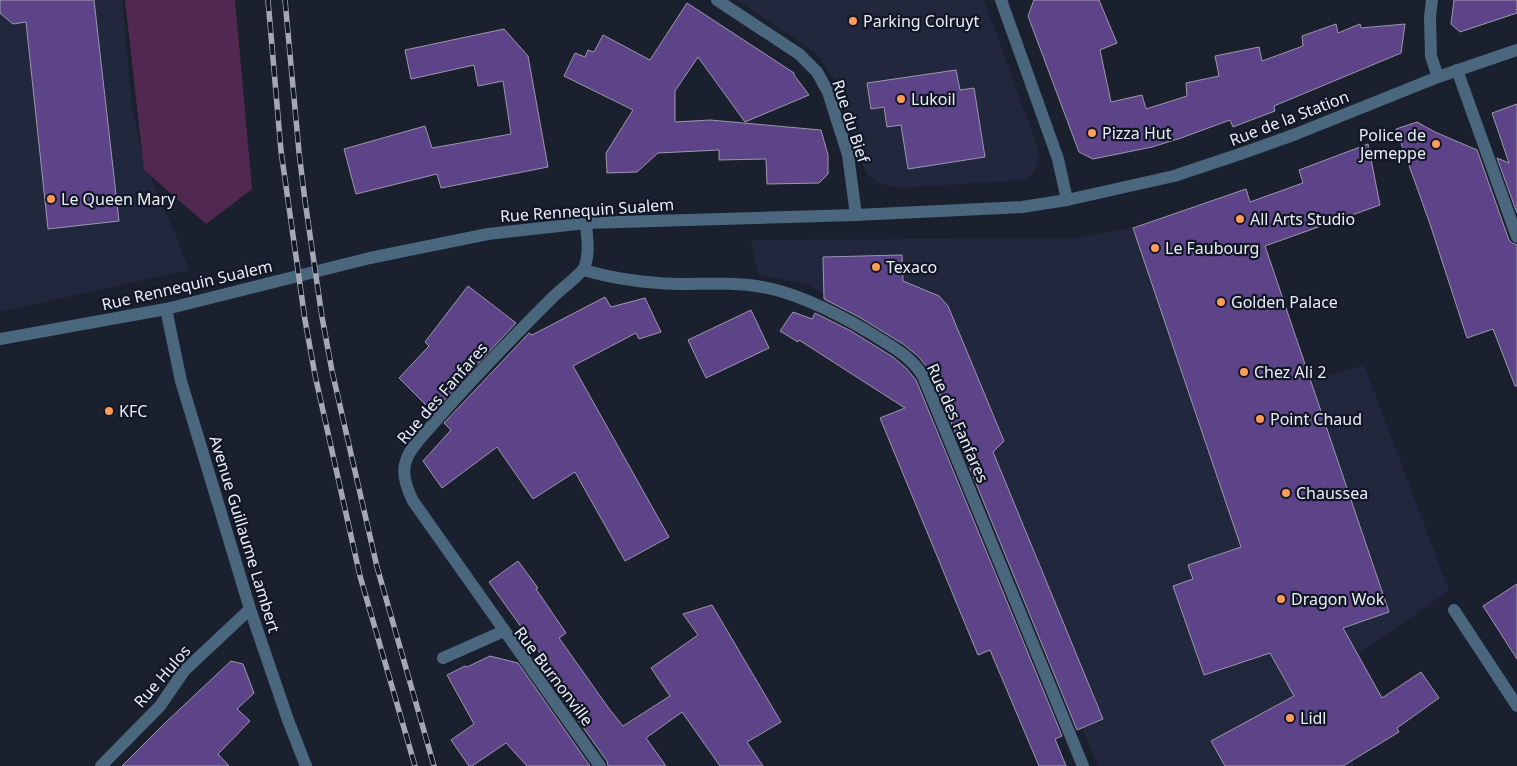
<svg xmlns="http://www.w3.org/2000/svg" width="1517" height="766" font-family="'Noto Sans',sans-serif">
<rect width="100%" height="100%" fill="#1b202f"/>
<path fill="#21273c" d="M0,0h122l10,106 8,40 12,35 25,57 12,32 -189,42z
M737,0h247l55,151 -1,10 -4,10 -7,7 -7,2 -120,8 -8,-1 -14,-4 -9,-7 -4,-6 -26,-82 -18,-28 -6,-7 -23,-16z
M1133,228l17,49 112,-38 49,142 53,-16 85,226 -86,59 -62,18 53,98h-256l-170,-404 -11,-17 -109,-60 -50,-11 -7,-34 323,-2z"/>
<path fill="#512950" d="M125,0h110l17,189 -46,35 -62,-54z"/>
<path fill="#5d4488" stroke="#9d97ac" d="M0,0h94l25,221 -71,8 -22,-207 -13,2 -13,-11z
M1034,0h65l18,43 -17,7 11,52 31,-7 4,14 41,-13 -1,-13 33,-7 -4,-20 44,-9 3,14 41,-15 -1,-10 34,-12 2,9 22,-9 1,4 44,-4 -4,29 -127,53 1,5 -42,16 -3,-7 -49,18 -29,9 -59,12 -14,-7 -51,-136z
M1454,0h63v13l-57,19 -9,-8z
M687,3l107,70v2l15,20 -64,27 -47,-65 -23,34v31l35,-2 111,10 7,25v19l-9,9 -52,1 -1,-25 -47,1v-10l-61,3 -21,19 -30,1 -1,-20 27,-43 -69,-34 11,-23 10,4 3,-7 6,2 9,-17 47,25z
M504,29l24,27 20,111 -107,21 -4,-14 -81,20 -12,-45 81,-23 7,22 79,-14 -8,-53 -25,5 -4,-21 -63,14 -6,-29z
M956,70l4,20 14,-2 11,69 -77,12 -7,-44 -14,2 -3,-20 -13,2 -4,-26z
M1517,104v109l-20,-55 12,5 -17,-50z
M1417,122l18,10 42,18 32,90 3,3 5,2v141h-2l-22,-57 -26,9 -37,-114 -34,-95z
M1368,144l12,61 -115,41 124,366 -46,16 39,70 39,-26 18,26 -42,30 2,4 -56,34h-118l-14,-25 83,-45 -24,-43 -66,22 -31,-89 20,-7 -5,-14 53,-18 -108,-319 113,-39 4,13 53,-19 -4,-13z
M902,255l1,26 36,15 9,10 56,135 -11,11 110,267 -26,11 -147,-359 -12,-15 -15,-12 -44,-27 -35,-18 -1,-42z
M468,286l48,37 -83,89 -34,-34 30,-32 -4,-4z
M605,297l6,10 34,-9 16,34 -22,7 -3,-6 -63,33 96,171 -44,24 -50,-89 -42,27 -36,-52 -55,41 -19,-27 28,-31 -7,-7 85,-90 3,2z
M751,310l18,38 -63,30 -18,-38z
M793,312l19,7 3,-6 36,18 42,26 13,11 10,12 146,356 -7,3 11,27h-27l-49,-116 -12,5 -98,-237 25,-10 -106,-68 -1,2 -18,-11z
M518,561l20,27 -2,1 30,44 -7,5 51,72 13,16 47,-30 -19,-28 47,-33 -15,-21 29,-9 69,117 -34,20 16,24h-43l-38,-54 -36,26 20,28h-58l-1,-5 -65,-91 12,3 -65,-91z
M1517,584v75l-34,-53z
M490,656l28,7 72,103h-63l-21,-23 -34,23h-3l-18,-26 23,-16 -27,-49 18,-9 2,1z
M231,661l12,3 11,29 -17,16 13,12 -32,33 11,12h-107l41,-41z"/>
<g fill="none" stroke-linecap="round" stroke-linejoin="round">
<path stroke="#4a677e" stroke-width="12" d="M717,0l82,54 18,18 11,20 20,63 8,60
M1001,0l57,159 9,41
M1432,0l-2,17 1,39 7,21
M1457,70l60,167
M586,223c1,14 4,32 -2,45 -3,6 -25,23 -31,29 -41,41 -82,83 -120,127 -9,11 -23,23 -27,37 -5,13 1,28 7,40l187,265
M584,270c30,9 62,13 94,14 28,0 56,-2 84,3 36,6 74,26 105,44 21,13 43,24 56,45l160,390
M166,309l15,72 69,228 38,111 18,46
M1454,610l63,96
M443,658l61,-27
M101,766l59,-60 24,-35 66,-62"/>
<path stroke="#4a677e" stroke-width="12" d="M0,339l166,-30 204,-51 118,-24 98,-11 270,-8 166,-8 45,-7 107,-24 66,-22 56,-20 142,-57 79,-27"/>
<g stroke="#a4a8b4" stroke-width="5.5">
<path id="rail" d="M268,0l13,151 24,169 10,55 45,201 55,190
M285,0l14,152 6,49 17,116 10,54 45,196 57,199"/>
</g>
<use href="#rail" stroke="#121725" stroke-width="4" stroke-dasharray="11" stroke-linecap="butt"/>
</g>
<g fill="#fe9c58" stroke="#121725" stroke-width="2">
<circle cx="853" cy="21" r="5"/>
<circle cx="901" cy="99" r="5"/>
<circle cx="1092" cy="133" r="5"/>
<circle cx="1436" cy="144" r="5"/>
<circle cx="51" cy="199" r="5"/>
<circle cx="1240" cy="219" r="5"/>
<circle cx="1155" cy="248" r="5"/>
<circle cx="876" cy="267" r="5"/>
<circle cx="1221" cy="302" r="5"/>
<circle cx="1244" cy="372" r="5"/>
<circle cx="109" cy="411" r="5"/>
<circle cx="1260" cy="419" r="5"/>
<circle cx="1286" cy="493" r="5"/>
<circle cx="1281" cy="599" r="5"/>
<circle cx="1290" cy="718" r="5"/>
</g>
<g text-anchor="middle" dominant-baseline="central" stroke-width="4.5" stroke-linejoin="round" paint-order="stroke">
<g font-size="16" fill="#eaeef9" stroke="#121725" text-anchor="start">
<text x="863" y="21">Parking Colruyt</text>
<text x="911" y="99">Lukoil</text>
<text x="1102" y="133">Pizza Hut</text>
<text x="1426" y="135" text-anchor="end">Police de<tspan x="1426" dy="18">Jemeppe</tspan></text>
<text x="61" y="199">Le Queen Mary</text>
<text x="1250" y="219">All Arts Studio</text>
<text x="1165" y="248">Le Faubourg</text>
<text x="886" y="267">Texaco</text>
<text x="1231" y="302">Golden Palace</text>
<text x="1254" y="372">Chez Ali 2</text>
<text x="119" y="411">KFC</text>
<text x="1270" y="419">Point Chaud</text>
<text x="1296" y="493">Chaussea</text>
<text x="1291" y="599">Dragon Wok</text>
<text x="1300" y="718">Lidl</text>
</g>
<g font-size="16" fill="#eaeef9" stroke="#121725">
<text transform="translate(1289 118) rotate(-21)">Rue de la Station</text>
<text transform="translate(851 121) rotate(72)">Rue du Bief</text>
<text transform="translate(587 210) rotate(-4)">Rue Rennequin Sualem</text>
<text transform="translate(187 285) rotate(-13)">Rue Rennequin Sualem</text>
<text transform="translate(442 393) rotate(-49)">Rue des Fanfares</text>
<text transform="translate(958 423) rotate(66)">Rue des Fanfares</text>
<text transform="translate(245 534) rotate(73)">Avenue Guillaume Lambert</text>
<text transform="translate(162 676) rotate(-49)">Rue Hulos</text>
<text transform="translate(554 676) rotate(53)">Rue Burnonville</text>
</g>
</g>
</svg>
